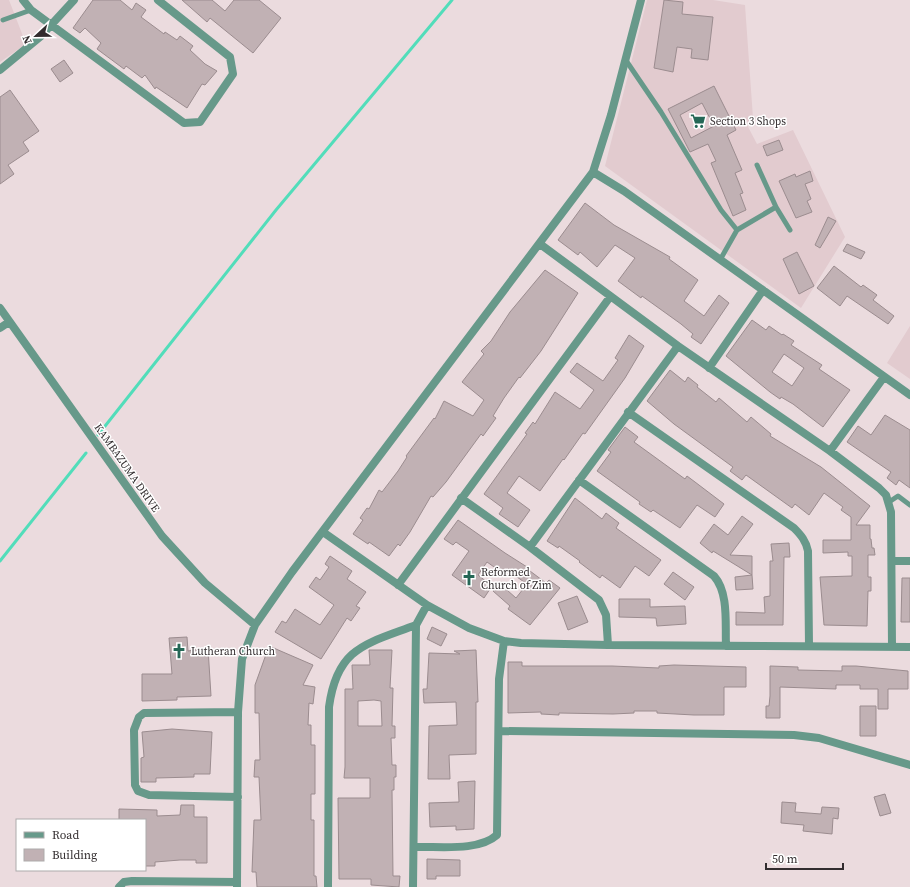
<svg xmlns="http://www.w3.org/2000/svg" width="910" height="887" font-family="'Source Serif 4',serif">
<rect width="100%" height="100%" fill="#ebdbde"/>
<path fill="#e2cbcf" d="M0,0h9l17,44 -26,18z
M647,0h66l32,5 8,113 -7,5 11,21 36,-14 52,107 -44,71 -196,-142z
M910,326v53l-23,-16z"/>
<g fill="none" stroke-linecap="round" stroke-linejoin="round">
<path stroke="#52ddba" stroke-width="3" d="M98,435l178,-225 176,-210
M0,561l86,-108"/>
</g>
<path fill="#c1b1b4" stroke="#9b8c8f" fill-rule="evenodd" d="M93,0h27l12,10 4,-7 10,7 -5,7 23,17 1,-2 12,8 3,-4 13,10 -3,4 15,14 12,7 -12,14 -3,-1 -15,24 -31,-21 -1,2 -10,-14 -3,3 -16,-12 -2,3 -27,-20 4,-6 -16,-15 -5,5 -7,-5z
M182,0h30l13,11 9,-11h25l22,18 -28,35 -43,-35 -3,4z
M664,0l19,2 -1,12 31,3 -5,43 -17,-2 1,-9 -15,-2 -4,25 -19,-4z
M64,60l9,13 -13,9 -9,-13z
M714,86l22,44 -9,5 15,35 -7,3 8,20 -3,1 6,16 -13,6 -22,-53 5,-2 -8,-17 -18,8 -22,-43zM702,103l12,23 -23,12 -11,-23z
M10,90l29,41 -16,11 6,9 -21,14 6,9 -14,10v-87z
M779,140l4,10 -16,6 -4,-10z
M810,171l3,10 -8,3 6,15 -4,2 5,11 -16,6 -17,-37 16,-7 1,3z
M585,203l29,22 56,32 -1,2 29,21 -14,21 20,15 15,-21 10,8 -28,41 -10,-7 2,-3 -12,-10 -39,-28 -1,2 -23,-17 17,-23 -20,-13 -18,22 -17,-15 -2,3 -20,-15z
M828,217l8,4 -16,27 -5,-3z
M847,244l18,8 -4,7 -18,-8z
M797,252l17,34 -15,8 -16,-35z
M834,266l27,21 2,-2 14,10 -4,5 21,16 -6,8 -41,-28 -7,10 -23,-18z
M545,270l33,23 -37,58 -21,27 -1,-1 -15,21 -11,18 3,2 -13,18 -2,-2 -35,48 -13,15 -2,-1 -21,36 -10,14 -2,-2 -9,12 -20,-14 -1,2 -15,-10 10,-14 -3,-2 7,-10 2,1 10,-19 3,2 16,-21 9,-14 -1,-1 28,-38 1,1 9,-18 29,15 11,-16 -22,-18 22,-28 -3,-3 10,-10 19,-29z
M752,320l14,10 3,-4 13,9 1,-1 11,7 -3,4 31,20 -3,4 31,21 -27,37 -30,-23 -12,-7 -1,2 -10,-7 -44,-36zM784,354l20,14 -12,18 -20,-14z
M629,335l15,11 -19,32 -40,56 -2,-1 -19,27 -1,-1 -23,32 -21,-15 -12,17 23,17 -12,17 -19,-13 4,-6 -19,-14 43,-60 -2,-1 8,-11 2,2 20,-32 25,17 14,-19 -24,-18 7,-9 26,18 15,-21 -3,-2z
M670,370l15,12 3,-5 10,8 -1,2 19,15 3,-4 28,24 4,-5 20,17 -1,2 51,31 49,39 -14,19h14v14h1l1,9h2l1,7h-7v22h3v14h-3l-1,35 -43,-1 -4,-48 32,-1v-20h-4v-4l-25,1v-13h28v-23l-10,-7 2,-3 -19,-14 -15,22 -14,-11 -3,4 -46,-33 -4,5 -12,-9 3,-4 -59,-43 -27,-23z
M885,415l25,15v58l-11,-8 -3,5 -9,-7 4,-6 -44,-30 11,-16 13,9z
M625,427l13,10 -4,5 51,37 2,-3 8,6 29,22 -9,13 -18,-12 -17,23 -27,-18 -2,2 -12,-8 1,-2 -43,-31 14,-19 -3,-2z
M575,498l27,21 4,-6 13,10 -3,5 45,32 -12,16 -14,-10 -15,22 -18,-13 -2,3 -21,-16 1,-1 -21,-15 -1,2 -11,-7z
M742,516l11,8 -23,31 22,1v19l-39,-24 -1,2 -12,-10 14,-19 14,11z
M458,520l47,33 22,14 -1,1 20,15 3,-3 11,8 -30,37 -22,-16 2,-3 -17,-15 6,-8 17,15 11,-14 -20,-14 -3,4 -17,-12 -9,13 14,11 -8,12 -32,-23 17,-24 -13,-9 -3,3 -9,-6z
M789,543l1,14h-6l-1,68h-47v-13l29,1 -1,-16 6,-1v-35h3l-2,-17z
M330,556l22,15 -5,8 19,13 -10,14 4,2 -9,13 -4,-3 -26,41 -46,-27 7,-11 4,2 9,-14 25,16 14,-20 -25,-18 7,-10 4,3 9,-13 -4,-3z
M673,572l21,15 -9,13 -21,-16z
M752,575l1,14 -17,1 -1,-13z
M902,578h8v44h-9z
M577,596l11,26 -20,8 -10,-27z
M619,599h31v8l35,-1 1,18 -29,2 -1,-8 -37,-1z
M432,627l15,7 -6,12 -14,-7z
M187,637l1,14 20,-3 3,48 -34,1v3l-35,1v-27h30l-3,-36z
M269,646l44,19 -10,20 12,2 -2,17 -4,-1 -1,22h3v20h4v49h-4v26h3v56h2l1,11h-60l-1,-15h-4l2,-52h7l-2,-43h-5l1,-17h5l-1,-47h-4v-28z
M369,650h23l-2,38h3l-1,38h3v12h-4l1,27h4v12h-2v13h-2l1,86h7l-1,11 -28,-2v-6h-32l-1,-81h32v-20h-26l1,-11v-78h8l-1,-24h18zM374,700l7,1 1,25h-24v-25z
M476,650l2,52h-2v52l-27,1 1,24h-22l1,-53 28,-1 -1,-23 -32,1 -1,-14h4l2,-36 31,1 -6,-3z
M508,662h14v4h90l47,2v-2l15,-1 72,2v20h-22v28h-30l-37,-2v-2h-23v2l-21,1 -54,-1v2l-18,-1v-2l-33,1z
M770,666l28,1v3l44,1v-5h14l52,5v18h-20v20h-10v-20h-18v-4h-24v4l-56,-2v31h-14v-12h3l1,-10z
M860,706h16v30h-16z
M172,729l40,3 -2,42h-16v3l-38,1v4h-15v-24l3,-1 -2,-25z
M475,781l-1,48 -18,1v-4l-26,1 -1,-24 30,-1 -1,-20z
M885,794l6,19 -11,3 -6,-19z
M782,802l14,1 -1,9 26,2 1,-7 17,1 -1,11 -5,-1 -1,16 -29,-3 1,-6 -23,-2z
M181,805h13v12h13v46h-11v-3h-16l-25,2v4h-10v-46h-26v-11l38,1v6l23,-1z
M427,859l33,1v16h-24v3h-9z"/>
<g fill="none" stroke-linecap="round" stroke-linejoin="round">
<path stroke="#67998a" stroke-width="5" d="M3,20l28,-10
M625,59l36,53 60,98 16,20 -17,30
M757,165l19,42 14,23
M737,230l39,-23
M889,502l9,-6 12,9"/>
<path stroke="#67998a" stroke-width="8" d="M23,0l8,10 153,113 16,-1 33,-48 -3,-17 -72,-57
M0,70l40,-33 34,-37
M593,172l31,19 286,204
M540,244l138,102 152,105 49,37 7,7 5,17 1,135
M0,308l162,228 43,47 50,42
M0,328l9,-6
M709,368l54,-78
M628,412l166,116c7,7 12,13 14,23l1,95
M830,451l54,-74
M579,480l135,96c15,17 11,48 12,70
M461,498l69,49 69,53 7,15 2,30
M323,532l104,73 42,23 35,13 17,2 87,2 302,2
M530,547l148,-201
M892,561h18
M398,585l212,-288
M238,712l-94,1 -5,4 -5,13 1,55 3,6 11,4 89,2
M499,731l295,4 25,3 91,27
M414,847c24,-1 64,5 83,-12l2,-156 5,-38
M119,887l5,-5 8,-1 105,1
M237,887l1,-175 4,-53 13,-34 37,-53 301,-400 18,-57 30,-115
M328,887l1,-180c8,-60 37,-63 87,-82
M413,887l3,-262 11,-20"/>
</g>
<defs>
<g id="supermarket-bare" transform="scale(1.2)"><path d="M-6-5.5h2.5l.6 2H6L4.5 2H-2.5L-4.4-4H-6ZM-1.5 3.2a1.3 1.3 0 1 0 .1 0ZM3 3.2a1.3 1.3 0 1 0 .1 0Z" fill="#256756" stroke="#fff" stroke-width="2.5" paint-order="stroke"/></g>
<g id="church-bare" transform="scale(1.2)"><path d="M-1.2-6h2.4v3.5h3.3v2.4h-3.3V6h-2.4V-.1h-3.3v-2.4h3.3Z" fill="#256756" stroke="#fff" stroke-width="2.5" paint-order="stroke"/></g>
</defs>
<g fill-rule="evenodd">
<use href="#supermarket-bare" x="698" y="121"/>
<use href="#church-bare" x="469" y="578"/>
<use href="#church-bare" x="179" y="651"/>
</g>
<g text-anchor="middle" dominant-baseline="central" stroke-width="3" stroke-linejoin="round" paint-order="stroke">
<g font-size="11" fill="#322c2e" stroke="#fff" text-anchor="start">
<text x="710" y="121">Section 3 Shops</text>
<text x="481" y="572">Reformed<tspan x="481" dy="13">Church of Zim</tspan></text>
<text x="191" y="651">Lutheran Church</text>
</g>
<g font-size="11" fill="#322c2e" stroke="#fff">
<text transform="translate(127 468) rotate(55)">KAMBAZUMA DRIVE</text>
</g>
</g>
<rect x="16" y="819" width="130" height="52" fill="#ffffff" stroke="#adabab"/>
<rect x="24" y="832" width="20" height="6" fill="#67998a" stroke="#adabab"/>
<text x="52" y="839" font-size="12" fill="#322c2e">Road</text>
<rect x="24" y="849" width="20" height="12" fill="#c1b1b4" stroke="#adabab"/>
<text x="52" y="859" font-size="12" fill="#322c2e">Building</text>
<g transform="translate(36 36) rotate(248)" stroke="#ffffff" stroke-width="3" paint-order="stroke">
<path d="M0-3L7 15L0 10L-7 15Z" fill="#322c2e"/>
<text y="-6" font-size="11" font-weight="bold" text-anchor="middle" fill="#322c2e">N</text>
</g>
<path d="M766 863v6h77v-6" fill="none" stroke="#322c2e" stroke-width="2"/>
<text x="772" y="863" font-size="12" fill="#322c2e" stroke="#ffffff" stroke-width="3" paint-order="stroke">50 m</text>
</svg>
